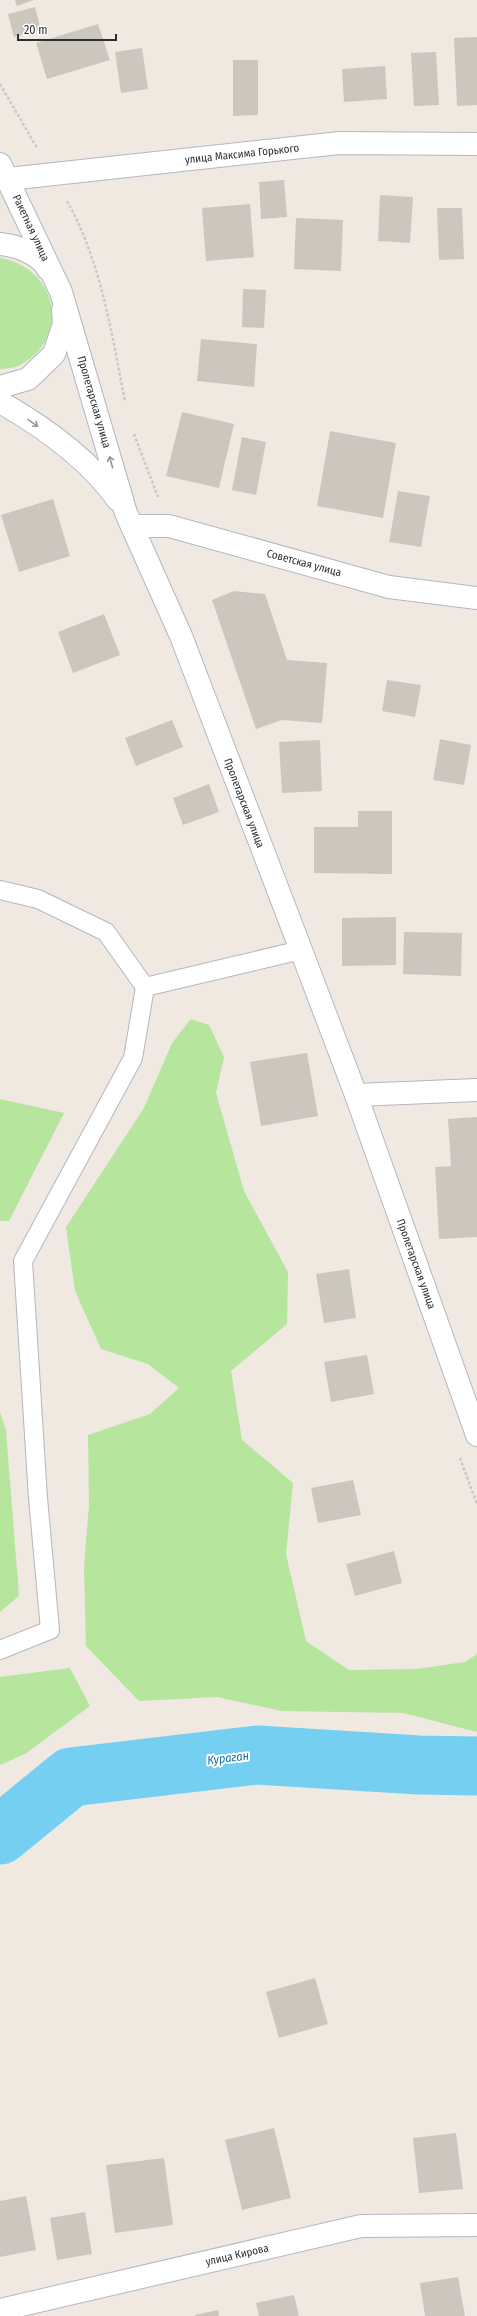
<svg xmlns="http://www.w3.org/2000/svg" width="477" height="2316" font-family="'Fira Sans Condensed',sans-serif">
<rect width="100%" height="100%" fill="#efe9e1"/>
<path fill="#b6e59e" d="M0,258c59,10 72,82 18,108 -5,2 -12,2 -18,3z
M191,1019l18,6 15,32 -8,36 28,98 44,81 -1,52 -56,47 11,69 51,43 -7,71 20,87 43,29 68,-1 48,-7 12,-8v78l-74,-19 -121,-2 -65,-14 -78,4 -53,-55 -2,-79 5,-62 -1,-70 62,-21 29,-26 -31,-24 -47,-15 -26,-58 -9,-64 78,-119 28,-65z
M0,1099l64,14 -55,108h-9z
M0,1412l6,18 13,166 -19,16z
M70,1668l20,38 -65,48 -25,11v-88z"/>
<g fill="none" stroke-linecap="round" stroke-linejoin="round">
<path stroke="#75cff0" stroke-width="59" d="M0,1835l71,-58 186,-22 162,10 58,1"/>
</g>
<path fill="#cbc7bf" d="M15,0h19l-17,6z
M35,7l6,23 -27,7 -6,-23z
M98,24l12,36 -63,19 -11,-36z
M477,37v68l-20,1 -3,-68z
M142,48l6,41 -27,4 -6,-41z
M436,52l3,53 -25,1 -3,-53z
M233,60h25v55l-25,1z
M385,66l2,33 -43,3 -2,-33z
M284,180l3,37 -26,2 -2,-37z
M380,195l33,2 -3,46 -32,-2z
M250,204l4,53 -48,4 -4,-53z
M437,208h25l2,51 -25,1z
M296,218l47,2 -2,51 -47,-2z
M243,289l23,1 -2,38 -22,-1z
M201,339l56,5 -3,43 -57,-6z
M182,412l52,12 -15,64 -53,-12z
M330,431l66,12 -13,75 -66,-12z
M242,437l24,5 -10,53 -24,-5z
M398,491l32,5 -9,51 -32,-5z
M53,499l17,57 -51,16 -18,-57z
M234,591l31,3 22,66 40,3 -5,60 -40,-3 -26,9 -44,-129z
M104,614l16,41 -47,18 -15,-41z
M387,680l34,5 -6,32 -33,-6z
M172,720l11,27 -47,19 -11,-28z
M440,739l31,6 -7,40 -31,-5z
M320,740l2,51 -40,2 -3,-51z
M209,784l10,28 -36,13 -10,-27z
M358,811h34v63l-78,-1v-46h44z
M396,917v48l-54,1v-48z
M404,932l58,1 -1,43 -58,-2z
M307,1053l11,63 -57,10 -11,-64z
M477,1117v120l-38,2 -4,-72 16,-1 -3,-47z
M349,1269l7,49 -32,5 -8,-49z
M367,1355l7,39 -43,8 -7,-40z
M353,1480l8,35 -43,8 -7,-35z
M394,1551l8,32 -47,13 -9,-32z
M315,1978l13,46 -49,14 -13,-46z
M274,2128l17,70 -49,12 -17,-70z
M456,2133l7,56 -44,4 -6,-55z
M164,2158l9,67 -58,8 -9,-68z
M26,2196l10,54 -36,7v-56z
M85,2212l7,42 -35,6 -7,-42z
M458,2277l7,39h-40l-5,-33z
M294,2295l5,21h-40l-3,-13z
M218,2310l1,6h-24v-1z"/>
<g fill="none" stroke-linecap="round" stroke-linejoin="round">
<g stroke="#b4b7c1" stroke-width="20">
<path id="lane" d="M0,890l38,9 68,33 39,55 -12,71 -110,203 15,237 12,132 -50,20
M145,987l156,-37"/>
</g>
<g stroke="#b4b7c1" stroke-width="24">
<path id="street" d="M8,179l331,-36 138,1
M132,526h37l220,61 88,11
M356,1095l121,-5
M0,2310l361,-84 116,-1"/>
</g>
<g stroke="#b4b7c1" stroke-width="24">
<path id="secondary" d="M0,164l61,128 65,221 55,123 120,314 55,145 121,340
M0,244c17,2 39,9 48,25
M0,387l28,-8 26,-25 10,-30 -1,-14
M0,402c44,25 88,56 118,98"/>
</g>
<path stroke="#c9c9c9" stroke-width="2.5" stroke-dasharray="3 2" stroke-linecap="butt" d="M0,84l37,64
M67,201c34,60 45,134 58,201
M134,434l24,63
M460,1458l17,46"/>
<use href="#lane" stroke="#fff" stroke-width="18"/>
<use href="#street" stroke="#fff" stroke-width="22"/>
<use href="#secondary" stroke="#fff" stroke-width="22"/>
</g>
<defs><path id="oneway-shaft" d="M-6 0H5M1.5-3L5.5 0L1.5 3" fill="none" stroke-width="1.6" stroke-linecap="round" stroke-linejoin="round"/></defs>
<g stroke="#969696">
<use href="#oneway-shaft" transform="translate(33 423) rotate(35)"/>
<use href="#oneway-shaft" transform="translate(111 462) rotate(-106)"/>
</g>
<g text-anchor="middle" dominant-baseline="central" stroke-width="4" stroke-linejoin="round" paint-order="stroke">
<g font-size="11" fill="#2e2e2e" stroke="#fff">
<text transform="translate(242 154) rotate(-6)">улица Максима Горького</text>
<text transform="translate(31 228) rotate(65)">Ракетная улица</text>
<text transform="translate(94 402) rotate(74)">Пролетарская улица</text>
<text transform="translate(304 563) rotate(15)">Советская улица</text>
<text transform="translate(244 803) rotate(69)">Пролетарская улица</text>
<text transform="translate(416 1264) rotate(70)">Пролетарская улица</text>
<text transform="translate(237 2255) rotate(-13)">улица Кирова</text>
</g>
<g font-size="12" font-style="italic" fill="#0d6fa3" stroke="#fff">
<text transform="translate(228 1758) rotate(-7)">Кураган</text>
</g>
</g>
<path d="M18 34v6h98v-6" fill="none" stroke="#2e2e2e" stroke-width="2"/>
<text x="24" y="34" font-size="12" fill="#2e2e2e" stroke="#ffffff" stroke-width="3" paint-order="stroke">20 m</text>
</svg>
